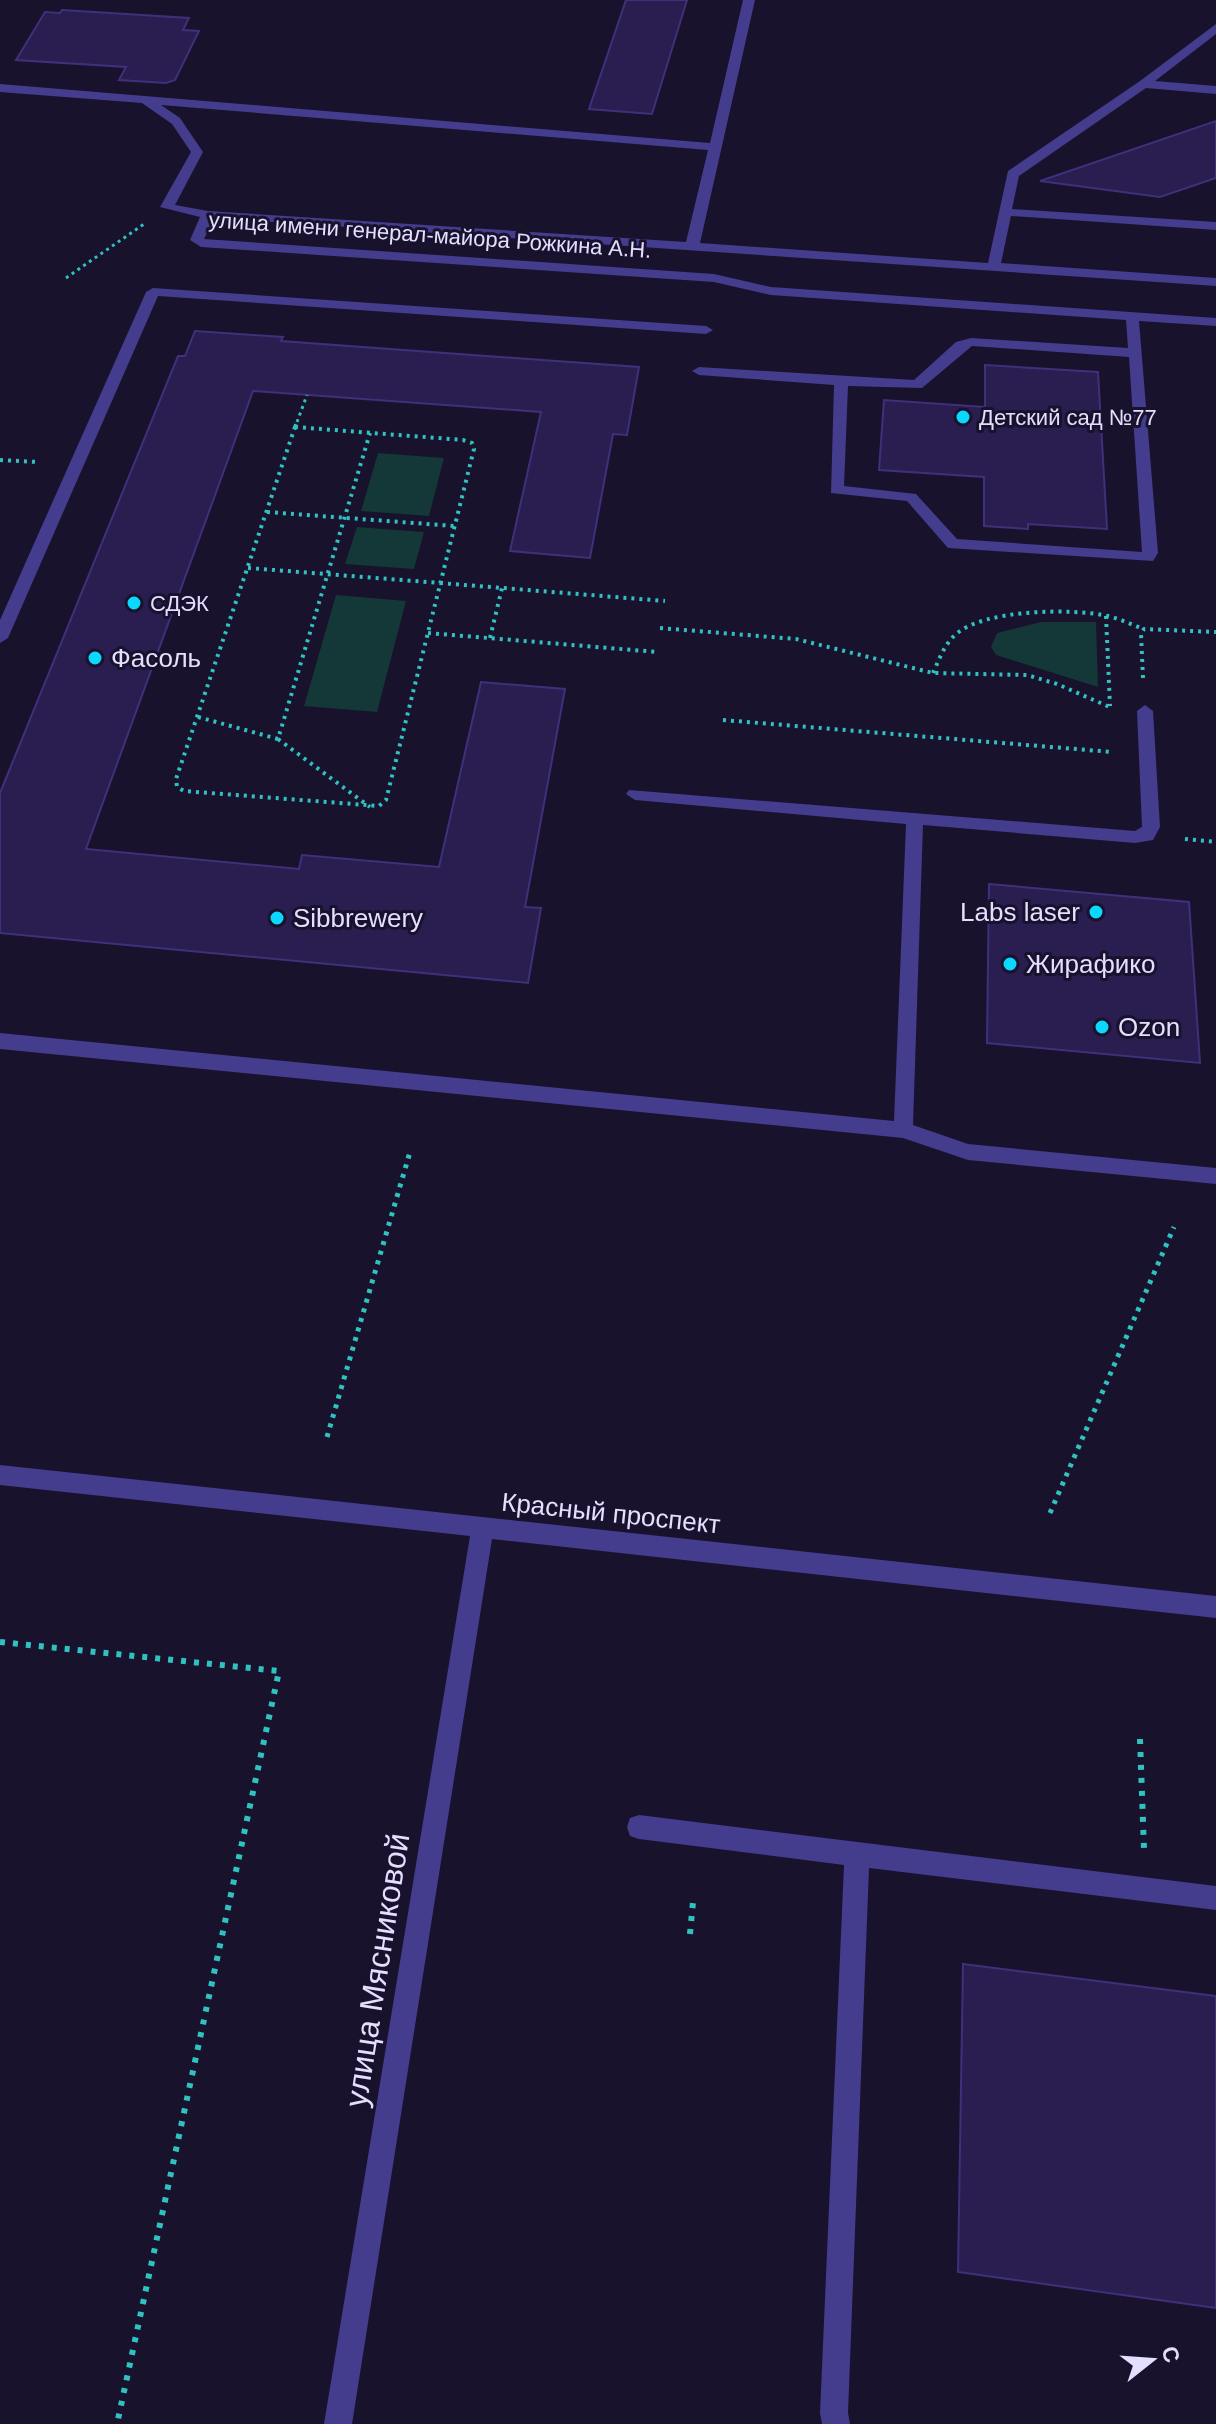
<svg xmlns="http://www.w3.org/2000/svg" width="1216" height="2424" font-family="Arial,sans-serif">
<rect width="100%" height="100%" fill="#18122d"/>
<path fill="#143737" d="M378,453l66,5 -15,58 -68,-5z
M357,527l67,5 -10,37 -69,-5z
M336,595l70,6 -29,111 -73,-6z
M1041,622h55l2,65 -102,-32 -5,-8 6,-14z"/>
<path fill="#2a1d4f" stroke="#422f7b" stroke-width="2" d="M626,0h61l-35,114 -63,-5z
M62,10l127,8 -6,12 16,1 -24,49 -9,3 -47,-3 7,-13 -110,-7 29,-48 15,1z
M1216,121v57l-56,19 -120,-16z
M195,331l88,6 -2,4 358,26 -12,68 -14,-1 -23,124 -80,-7 31,-139 -288,-21 -167,458 213,20 3,-14 137,12 42,-185 84,7 -40,218 16,1 -13,75 -528,-50v-140l178,-437h7z
M985,365l113,7 9,157 -79,-5v5l-44,-3v-49l-105,-7 5,-70 101,7z
M989,884l200,18 11,161 -213,-20z
M963,1964l253,32v312l-258,-36z"/>
<g fill="none" stroke-linecap="round" stroke-linejoin="round">
<path stroke="#30c1c1" stroke-width="3" stroke-dasharray="3 4" stroke-linecap="butt" d="M66,278l78,-54
M297,422l10,-27"/>
<path stroke="#30c1c1" stroke-width="4" stroke-dasharray="3 5" stroke-linecap="butt" d="M295,427l3,-7
M295,427l168,13 9,3 2,6 -88,351 -7,6 -195,-15 -7,-4 -1,-8z
M0,460l38,2
M267,512l187,14
M248,568l192,15
M440,583l225,18
M1106,616l4,90
M660,628l136,11 137,34 94,2 30,9 55,24
M428,633l229,19
M490,638l12,-50
M933,673c6,-13 11,-28 22,-38 28,-26 117,-27 153,-19 13,3 24,9 36,13
M1143,678l-2,-44 3,-5 72,3
M198,717l80,22 92,-306
M723,720l389,32
M278,739l92,68
M1185,839l31,3"/>
<path stroke="#30c1c1" stroke-width="5" stroke-dasharray="4 6" stroke-linecap="butt" d="M327,1437l83,-285
M1050,1513l124,-286"/>
<path stroke="#30c1c1" stroke-width="6" stroke-dasharray="5 8" stroke-linecap="butt" d="M0,1642l279,29 -162,753
M1140,1739l4,110
M690,1934l3,-32"/>
<path fill="#443c8d" fill-rule="evenodd" d="M743,0h12l-55,243 288,20 20,-92 132,-90 76,-57v10l-61,47 61,5v8l-70,-6 -127,88 -7,33 204,13v8l-205,-14 -10,47 215,15v8l-1002,-68 -10,21 510,35 57,13 445,31v8l-77,-5 19,232 -5,8 -205,-13 -41,-47 -76,-8 3,-108 -135,-10 -7,-4 7,-4 215,13 42,-38 15,-4 157,10 -2,-28 -355,-25 -57,-13 -513,-35 -11,-7 10,-23 -40,-10 31,-55 -19,-28 -30,-21 -142,-11v-8l710,59zM161,105l547,45 -22,92 -478,-31 -33,-6 28,-53 -23,-34zM972,346l157,11 13,195 -185,-13 -41,-45 -72,-8 4,-100 74,2z
M153,288l553,38 7,4 -7,4 -548,-38 -150,342 -8,5v-23l146,-328z
M1145,705l8,6 7,116 -7,13 -18,3 -212,-18 -10,300 55,19 248,24v16l-248,-24 -65,-22 -903,-89v-16l894,88 12,-297 -271,-24 -9,-6 3,-4 506,41 7,-4 -5,-116z
M0,1465l1216,131v22l-724,-79 -140,885h-28l146,-888 -470,-51z
M639,1815l577,71v24l-347,-42 -21,545 2,11h-28l-2,-11 24,-548 -205,-26 -9,-3 -3,-9 3,-9z"/>
</g>
<g fill="#0ad8ff" stroke="#18122d" stroke-width="3">
<circle cx="963" cy="417" r="8"/>
<circle cx="134" cy="603" r="8"/>
<circle cx="95" cy="658" r="8"/>
<circle cx="1096" cy="912" r="8"/>
<circle cx="277" cy="918" r="8"/>
<circle cx="1010" cy="964" r="8"/>
<circle cx="1102" cy="1027" r="8"/>
</g>
<g text-anchor="middle" dominant-baseline="central" stroke-width="6" stroke-linejoin="round" paint-order="stroke">
<g font-size="22" fill="#e4deff" stroke="#18122d">
<text transform="translate(430 235) rotate(4)">улица имени генерал-майора Рожкина А.Н.</text>
</g>
<g font-size="22" fill="#e4deff" stroke="#18122d" text-anchor="start">
<text x="979" y="417">Детский сад №77</text>
<text x="150" y="603">СДЭК</text>
</g>
<g font-size="26" fill="#e4deff" stroke="#18122d" text-anchor="start">
<text x="111" y="658">Фасоль</text>
<text x="1080" y="912" text-anchor="end">Labs laser</text>
<text x="293" y="918">Sibbrewery</text>
<text x="1026" y="964">Жирафико</text>
<text x="1118" y="1027">Ozon</text>
</g>
<g font-size="26" fill="#e4deff" stroke="#18122d">
<text transform="translate(611 1513) rotate(6)">Красный проспект</text>
</g>
<g font-size="32" fill="#e4deff" stroke="#18122d">
<text transform="translate(377 1970) rotate(-81)">улица Мясниковой</text>
</g>
</g>
<g transform="translate(1152 2360) rotate(73)" stroke="#18122d" stroke-width="6" paint-order="stroke">
<path d="M0-6L14 30L0 20L-14 30Z" fill="#e4deff"/>
<text y="-12" font-size="22" font-weight="bold" text-anchor="middle" fill="#e4deff">С</text>
</g>
</svg>
